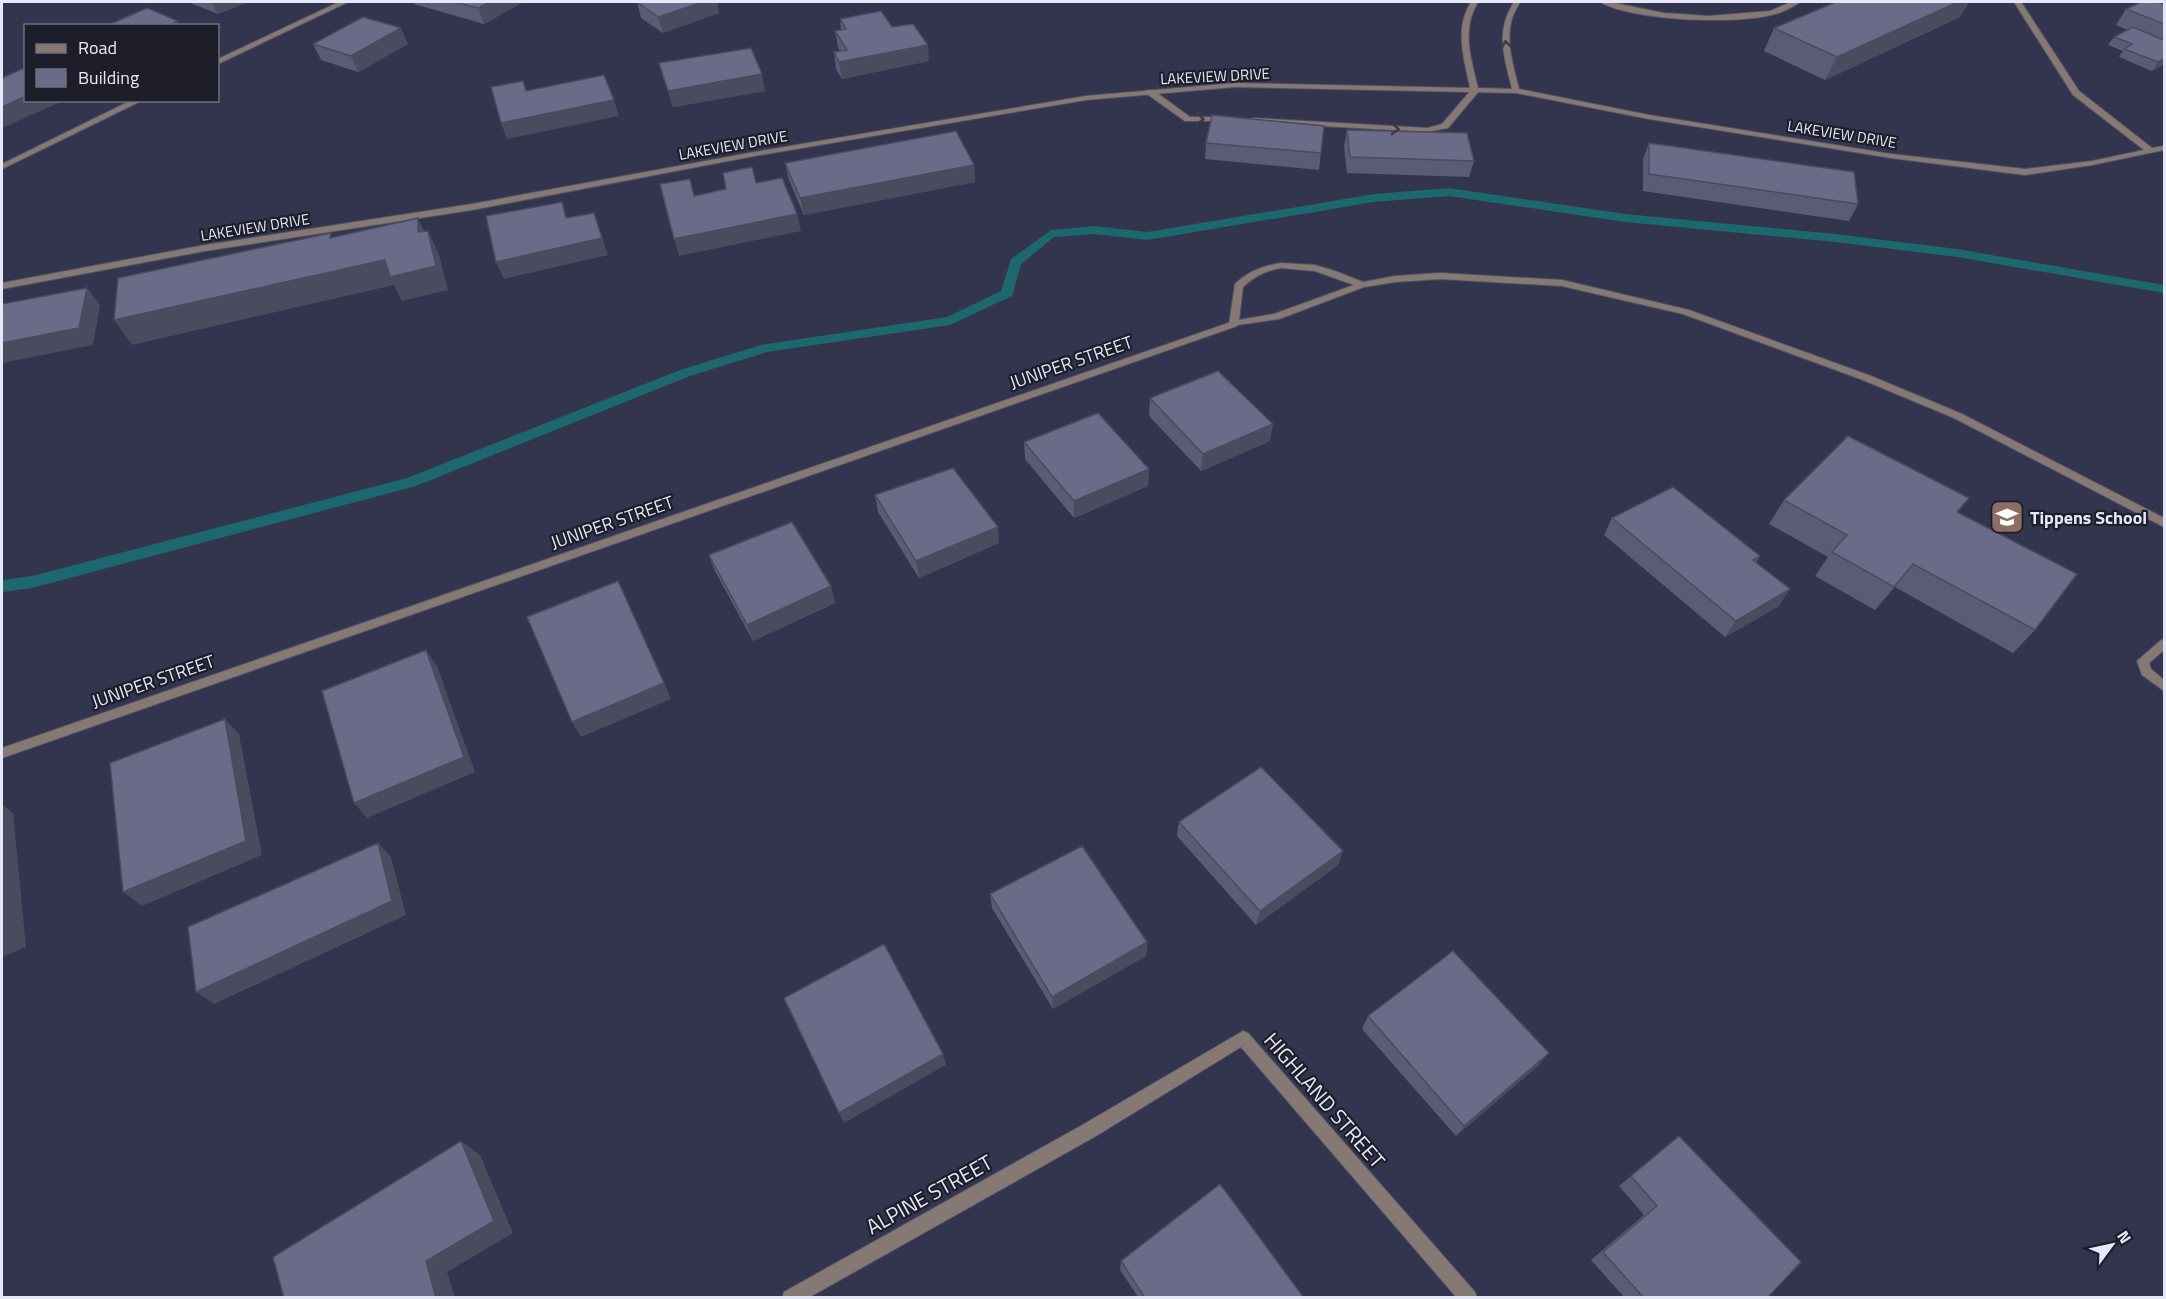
<svg xmlns="http://www.w3.org/2000/svg" width="2166" height="1299" font-family="'Titillium Web',sans-serif">
<rect width="100%" height="100%" fill="#33354f"/>
<g fill="none" stroke-linecap="round" stroke-linejoin="round">
<path fill="#1d676e" fill-rule="evenodd" d="M1449,188l176,26 210,20 122,15 207,36v8l-207,-36 -122,-15 -210,-20 -176,-26 -75,6 -227,38 -53,-6 -40,3 -33,27 -9,32 -62,29 -183,27 -77,24 -274,110 -384,102 -30,4v-12l30,-4 375,-98 273,-108 81,-25 186,-28 54,-26 10,-32 40,-29 43,-4 53,6 227,-38z"/>
<g stroke="#50526a" stroke-width="2">
<path id="service" d="M1472,89l7,2 -31,37 -21,4 -173,-10 -4,-2 4,-2 173,10 15,-4z
M1147,90h6l37,27h38l4,2 -4,2h-43l-38,-27z
M1281,263l34,2 20,6 28,11 32,-6 45,-3 122,7 127,30 182,66 91,38 202,104v9l-210,-109 -91,-38 -180,-66 -121,-28 -122,-7 -45,3 -31,5 -85,32 -48,7 -2,-2 6,-40c14,-13 27,-18 46,-21zM1281,268l34,3 39,14 -80,29 -35,6 4,-33c12,-11 22,-16 38,-19z
M2164,639v11l-15,13 2,6 13,11v11l-22,-16 -5,-14 23,-20z"/>
</g>
<g stroke="#50526a" stroke-width="2">
<path id="minor" d="M339,2h9l-130,62v-5z
M1471,2h7c-17,28 -7,57 0,86l34,1c-8,-33 -17,-57 2,-87h6c-3,6 -8,13 -9,21 -5,22 3,45 8,66l130,26 242,39 134,15 67,-8 52,-11 -71,-55 -59,-93h7l58,89 73,57 12,-2v4l-72,15 -67,10 -134,-17 -242,-39 -133,-26 -281,-6 -149,13 -337,57 -277,53 -267,41 -203,38v-6l203,-38 267,-41 277,-51 337,-57 149,-13 235,5c-6,-30 -16,-59 1,-86z
M1600,2h10l54,11 45,3 61,-5 21,-9h9c-7,5 -17,10 -25,12 -36,11 -143,7 -175,-12z
M132,100h11l-141,69v-5z
M1234,321l3,1v4l-1235,432v-10z
M1243,1031l5,2 227,259 2,6h-20l-216,-251 -145,89 -288,162h-26l2,-6 300,-168z"/>
</g>
<use href="#service" fill="#867872" fill-rule="evenodd"/>
<use href="#minor" fill="#867872" fill-rule="evenodd"/>
</g>
<path fill="#5a5c75" d="M188,2h60l-30,12z
M413,2h110l-39,22 -70,-20z
M637,2h80l2,11 -56,20 -22,-15z
M1836,2h133l-9,15 -135,63 -61,-29 10,-23z
M2141,2h23v62l-12,7 -33,-14 4,-6 -15,-6 6,-8 14,-7 -12,-5 10,-16z
M840,19l52,8 37,34 -87,18 -6,-10 -2,-17 6,-1 -2,-4 -3,-16 6,-1z
M313,44h95l-50,28 -37,-12z
M659,63l106,28 -92,16z
M1347,130l127,31 -5,16 -122,-4 -3,-27z
M1206,143l115,10 -2,17 -114,-11z
M1649,143l209,61 -9,17 -206,-30v-32z
M785,163l189,2 1,17 -171,33 -15,-35z
M1150,398l120,43 -69,30 -52,-55z
M1024,442l125,27 -1,17 -74,32 -49,-59z
M875,495l124,48 -80,35 -41,-66z
M1784,500l174,12 77,118 -22,23 -118,-66 -20,23 -60,-34 13,-19 -59,-33z
M1612,518l148,38 -4,6 23,44 -54,31 -121,-102z
M709,555l126,48 -82,38 -38,-70z
M1179,822l159,43 -82,60 -79,-89z
M990,894l157,48 -1,14 -93,53 -61,-101z
M1368,1016l171,49 -83,71 -94,-107z
M1679,1136l88,162h-142l-34,-38 53,-45 -25,-29z
M1121,1261l183,37h-165l-19,-28z"/>
<path fill="#4a4b5f" d="M211,2h37l-30,12z
M490,2h33l-39,22 -6,-16z
M703,2h14l2,11 -56,20 -5,-16z
M1958,2h11l-9,15 -135,63 12,-23z
M178,21l2,5h-12z
M401,28l7,16 -50,28 -7,-16z
M928,45l1,16 -87,18 -3,-17z
M2164,59v5l-12,7 6,-9z
M762,74l3,17 -92,16 -5,-16z
M26,96v4l37,1 -61,27v-21z
M614,100l5,16 -112,23 -6,-16z
M974,165l1,17 -171,33 -4,-17z
M594,213l14,42 -104,24 -8,-17z
M797,214l4,17 -122,25 -5,-17z
M418,218l11,24 -11,-10z
M428,231l11,24 9,35 -46,11 -8,-16 -262,60 -18,-25z
M87,288l13,17 -7,40 -91,18v-20z
M1273,424l-3,17 -69,30 2,-17z
M1149,469l-1,17 -74,32v-17z
M998,527l1,16 -80,35 -3,-17z
M1913,564l-18,23 -20,23z
M831,586l4,17 -82,38 -6,-16z
M1790,589l-11,17 -54,31 11,-16z
M426,650l11,16 38,106 -108,46 -13,-15z
M664,683l7,16 -90,38 -9,-15z
M225,719l14,15 23,121 -120,51 -19,-14z
M2,804l11,9 13,134 -24,10z
M378,843l13,14 15,58 -192,89 -18,-12z
M1343,851l-5,14 -82,60 4,-14z
M1147,942l-1,14 -93,53 -1,-12z
M1549,1053l-10,12 -83,71 8,-10z
M943,1054l3,11 -102,58 -5,-10z
M461,1141l19,14 33,78 -66,39 8,26h-19l-10,-37z"/>
<path fill="#696b88" stroke="#4a4b5f" stroke-width="1.5" d="M454,2h36l-12,6z
M637,2h66l-45,15z
M1836,2h122l-121,55 -63,-29z
M2141,2h16l7,2v20l-38,-15z
M147,8l31,13 -10,5h-62z
M881,11l11,16 21,-3 15,21 -89,17 -5,-10 13,-2 -12,-19 11,-2 -6,-10z
M363,17l38,11 -50,28 -38,-12z
M2133,27l31,13v19l-6,3 -34,-13 8,-5 -18,-7z
M751,48l11,26 -94,17 -9,-28z
M22,69l4,2v25l-24,11v-29z
M604,75l10,25 -113,23 -10,-36 32,-6 3,10z
M1212,115l112,11 -3,27 -115,-10z
M1347,130l120,3 7,28 -124,-4z
M956,131l18,34 -174,33 -15,-35z
M1649,143l205,29 4,32 -209,-30z
M752,167l4,16 26,-5 15,36 -123,25 -14,-55 30,-5 4,17 32,-7 -3,-16z
M562,202l4,16 28,-5 8,25 -106,24 -10,-46z
M418,218v14l10,-1 8,35 -46,11 -5,-17 -271,60 4,-42 213,-45 -1,5z
M87,288l-8,40 -77,15v-39z
M1218,371l55,53 -70,30 -53,-56z
M1098,413l51,56 -75,32 -50,-59z
M1848,436l121,62 -12,14 120,62 -42,56 -122,-66 -19,23 -62,-35 15,-17 -63,-35z
M953,468l45,59 -82,34 -41,-66z
M1673,487l87,69 -7,4 37,29 -54,32 -124,-103z
M792,522l39,64 -84,39 -38,-70z
M618,581l46,102 -92,39 -45,-105z
M426,650l38,107 -110,46 -32,-112z
M225,719l21,122 -123,51 -13,-129z
M1261,767l82,84 -83,60 -81,-89z
M378,843l14,58 -196,91 -8,-65z
M1082,846l65,96 -95,55 -62,-103z
M884,944l59,110 -104,59 -55,-115z
M1453,951l96,102 -85,73 -96,-110z
M1679,1136l122,126 -34,36h-123l-41,-46 54,-46 -26,-30z
M461,1141l33,80 -68,40 10,37h-152l-11,-41z
M1220,1184l84,114h-159l-24,-37z"/>
<defs><path id="oneway-chevron" d="M-2-3.5L2.5 0L-2 3.5" fill="none" stroke-width="1.6" stroke-linecap="round" stroke-linejoin="round" transform="scale(1.5)"/></defs>
<g stroke="#3c3940">
<use href="#oneway-chevron" transform="translate(1506 45) rotate(-98)"/>
<use href="#oneway-chevron" transform="translate(1200 119) rotate(1)"/>
<use href="#oneway-chevron" transform="translate(1395 129) rotate(3)"/>
</g>
<defs>
<g id="school-square" transform="scale(1.725)"><rect x="-9" y="-9" width="18" height="18" rx="4" fill="#8d6e63" stroke="#1d1e2a"/><path d="M0-5L7-2L0 1L-7-2ZM-4 1L0 2.5L4 1V4Q0 6-4 4Z" fill="#fff"/></g>
</defs>
<g fill-rule="evenodd">
<use href="#school-square" x="2007" y="517"/>
</g>
<g text-anchor="middle" dominant-baseline="central" stroke-width="4.5" stroke-linejoin="round" paint-order="stroke">
<g font-size="15" fill="#e6e8f9" stroke="#1d1e2a">
<text transform="translate(1215 76) rotate(-3)">LAKEVIEW DRIVE</text>
<text transform="translate(1842 134) rotate(9)">LAKEVIEW DRIVE</text>
<text transform="translate(733 145) rotate(-10)">LAKEVIEW DRIVE</text>
<text transform="translate(255 227) rotate(-9)">LAKEVIEW DRIVE</text>
</g>
<g font-size="18" fill="#e6e8f9" stroke="#1d1e2a">
<text transform="translate(1071 362) rotate(-19)">JUNIPER STREET</text>
<text transform="translate(612 522) rotate(-19)">JUNIPER STREET</text>
<text transform="translate(153 681) rotate(-19)">JUNIPER STREET</text>
</g>
<g font-size="18" font-weight="bold" fill="#e6e8f9" stroke="#1d1e2a" text-anchor="start">
<text x="2030" y="517">Tippens School</text>
</g>
<g font-size="21" fill="#e6e8f9" stroke="#1d1e2a">
<text transform="translate(1325 1100) rotate(49)">HIGHLAND STREET</text>
<text transform="translate(929 1194) rotate(-29)">ALPINE STREET</text>
</g>
</g>
<rect width="2166" height="1299" fill="none" stroke="#e6e8f9" stroke-width="6"/>
<rect x="24" y="24" width="195" height="78" fill="#1d1e2a" stroke="#6d6f7d" stroke-width="1.5"/>
<rect x="36" y="44" width="30" height="9" fill="#867872" stroke="#6d6f7d" stroke-width="1.5"/>
<text x="78" y="54" font-size="18" fill="#e6e8f9">Road</text>
<rect x="36" y="69" width="30" height="18" fill="#696b88" stroke="#6d6f7d" stroke-width="1.5"/>
<text x="78" y="84" font-size="18" fill="#e6e8f9">Building</text>
<g transform="translate(2112 1245) rotate(57)" stroke="#1d1e2a" stroke-width="4.5" paint-order="stroke">
<path d="M0-4.5L10 22L0 15L-10 22Z" fill="#e6e8f9"/>
<text y="-9" font-size="16" font-weight="bold" text-anchor="middle" fill="#e6e8f9">N</text>
</g>
</svg>
